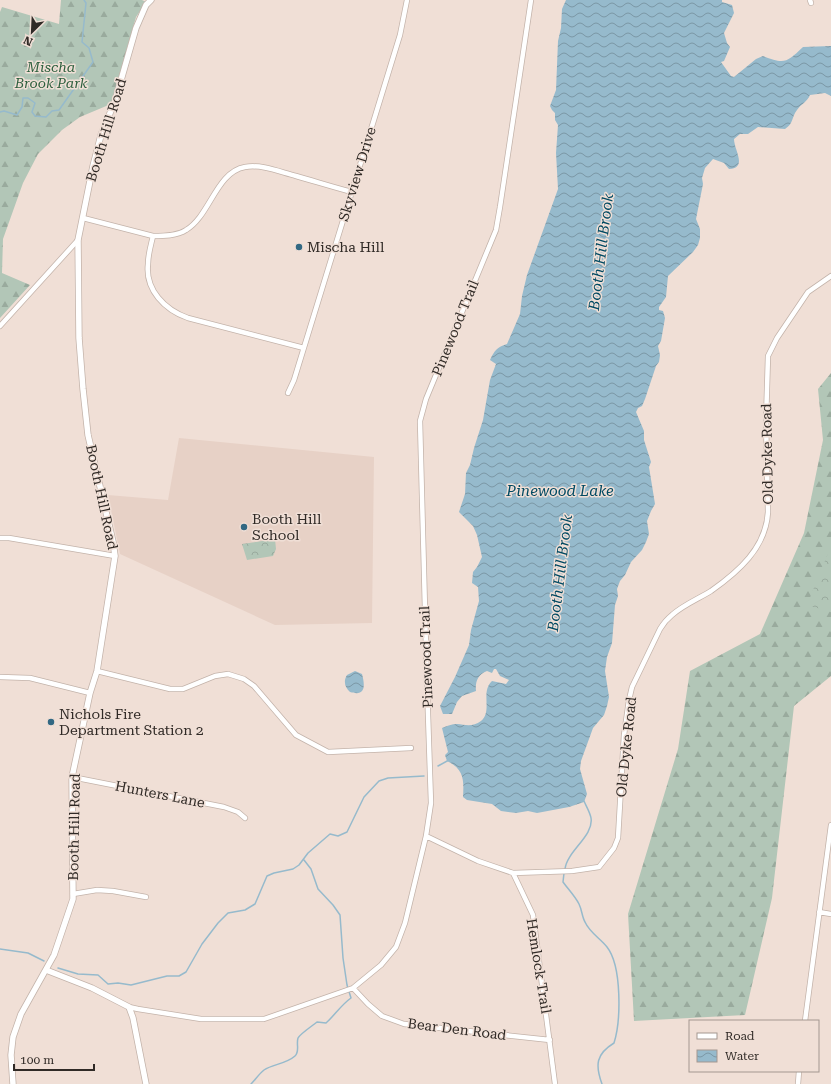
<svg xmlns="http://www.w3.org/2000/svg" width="831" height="1084" font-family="'Roboto Serif',serif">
<defs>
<pattern id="forest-firs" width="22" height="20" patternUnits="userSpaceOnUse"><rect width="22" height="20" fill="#b2c6b7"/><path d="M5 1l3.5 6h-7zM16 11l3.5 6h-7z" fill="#99aa9d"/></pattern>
<pattern id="park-crowns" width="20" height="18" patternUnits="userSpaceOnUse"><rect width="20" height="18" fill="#b2c6b7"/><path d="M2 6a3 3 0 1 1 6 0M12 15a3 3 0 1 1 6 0" fill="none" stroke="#99aa9d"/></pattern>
<pattern id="water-waves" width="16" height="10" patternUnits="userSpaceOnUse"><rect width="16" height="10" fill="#96bacc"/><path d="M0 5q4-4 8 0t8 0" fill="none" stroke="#7b97a5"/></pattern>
</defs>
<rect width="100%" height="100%" fill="#f0dfd6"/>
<path fill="#e7d1c6" d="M179,438l195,19 -2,166 -97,2 -155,-71 -12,-59 60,5z"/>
<path fill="url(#forest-firs)" d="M61,0h81l4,2 -10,15 -25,87 -31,13 -18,13 -24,24 -15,29 -20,56 -1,34 28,12 -30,33v-306l2,-5 57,17z
M831,373v303l-37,30 -22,192 -27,117 -111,6 -6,-107 50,-165 12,-78 70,-37 44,-101 19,-93 -5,-51z"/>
<path fill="url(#park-crowns)" d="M275,539l1,10 -3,7 -26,4 -5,-16z
M831,546v66l-24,-7z"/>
<path fill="url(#water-waves)" d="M566,0h156v2l10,3 2,8 -10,20 3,10 3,4 -6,14 -3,1 10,14 3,1 22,-18 7,-3c22,9 24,6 40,-9l28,-1v50l-6,-3 -15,2c-3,7 -9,9 -13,15 -6,8 -3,13 -12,19l-27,-2 -10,7h-8l-6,5c0,11 14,29 -5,30l-5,-6 -11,-4 -8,9 -3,10 1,6 -7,35 4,10v9l-2,7 -5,7 -25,24 -2,21 -7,10v3l4,1 2,7 -4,23 -3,5 2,9 -1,7 -3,4 -11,33 -3,7 -4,2 -2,4 8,19v9l7,22 -2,5 6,37 -4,7 -4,10 2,13 -3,8 -4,8 -11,12 -6,13 -5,6 -3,8 1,7 -3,9 -3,38 -5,14 -2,14 4,26 -2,9 -3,9 -11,13 -12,33 -1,8 7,25 -3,8 -15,5 -32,6 -9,-2 -12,2 -15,-2 -9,-7 -25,-4 -4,-3c1,-17 1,-28 -16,-36l-2,-6 3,-3 -6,-24c5,-2 10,-4 15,-4 9,1 16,3 24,-3 12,-10 -1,-29 11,-40l14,3 3,-4 -9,-4 -4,-7h-2l-2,4 -5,-2c-9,3 -12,11 -11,20l-14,5 -5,6 -5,12h-9l-3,-8 15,-29 14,-32 2,-15 8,-29 -1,-14 -6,-4 1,-11 4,-5 5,-10 -5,-22 -4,-9 -14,-14 6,-18 1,-21 4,-8 4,-17 9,-28 7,-40 6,-16 -6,-4c4,-9 7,-13 17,-16l13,-30 2,-18 5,-21 31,-86 -2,-36 2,-28 -3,-5v-7l-3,-3 -2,-4 6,-16 2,-49 3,-13 1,-19z
M355,671l7,3c3,11 4,23 -12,18 -5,-4 -7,-11 -3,-17z"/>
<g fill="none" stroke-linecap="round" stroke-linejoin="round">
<path stroke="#96bacc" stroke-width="1.5" d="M0,112l4,-1 13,4 5,-8 1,-9h5l7,5 -3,9 3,4 11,1 6,-6 7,-1 34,-48 -4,-14 -7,-6 4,-39 -2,-3
M438,766l11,-6
M565,869c2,-18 29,-33 26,-51 -1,-6 -5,-12 -7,-17
M564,873l-1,9c5,7 12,14 16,22 3,6 3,13 6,18 5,11 15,16 22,25 15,19 14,74 7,96 -18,11 -19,22 -12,41
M0,949l28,4 16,8
M58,968l20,6 20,1 10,9 10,-1 13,2 36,-9h12l7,-4 16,-28 16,-21 10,-10 17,-3 10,-6 12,-28 7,-3 19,-4 6,-4 9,-12 22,-19 8,2 9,-4 17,-35 15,-16 9,-3 36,-2
M251,1084c4,-4 8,-10 13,-14 9,-6 22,-6 31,-14 5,-4 1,-12 3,-18 2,-4 14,-12 19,-16l9,1c9,-8 15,-18 25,-25l-4,-13 -4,-27 -3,-43 -7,-10 -15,-16 -7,-20 -7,-9"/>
<g stroke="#c3b3aa" stroke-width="6">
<path id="minor" d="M810,0l1,3
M83,218l70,18c10,0 24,0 33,-6 24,-14 30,-58 59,-63 17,-3 35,5 51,9 18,5 37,11 56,16
M153,236c-2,9 -5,18 -5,28 -3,26 17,46 40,54l116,30
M0,326l78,-86
M288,393l6,-13 106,-345 7,-35
M0,538h9l106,18
M97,671l73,18h13l32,-13 13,-2 16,5 10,7 42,49 32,17 83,-4
M0,677l30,1 60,15
M72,777l152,30 14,5 7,6
M426,836l52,25 35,12 20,42 22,169
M513,873l59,-2 27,-4 15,-19 4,-10 6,-103 5,-35 3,-13 28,-58c3,-5 7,-10 12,-14 11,-10 26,-16 39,-24 27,-19 55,-43 57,-79l-2,-91 2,-65 9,-18 31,-46 23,-16
M73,894l24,-4 16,1 33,6
M819,912l12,2
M353,988l15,16 14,12 22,8 146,16
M129,1007l9,2 63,10h63l89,-31 28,-23 15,-18 9,-24 21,-87 5,-33 -4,-118 -7,-264 6,-22 70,-169 4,-23 31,-207
M805,1021l26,-196
M798,1084l1,-13"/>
</g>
<g stroke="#c3b3aa" stroke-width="7">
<path id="tertiary" d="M46,970l46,18 37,19 4,11 13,66
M13,1084l-2,-29 2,-18 8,-23 33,-59 19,-56 -1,-122 18,-84 7,-22 18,-115 -2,-14 -25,-107 -5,-46 -4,-51 -1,-98 15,-74 8,-31 14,-34 21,-73 10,-23 5,-5"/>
</g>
<use href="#minor" stroke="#fff" stroke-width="4.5"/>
<use href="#tertiary" stroke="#fff" stroke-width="5.5"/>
</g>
<g fill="#326883" stroke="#f0dfd6" stroke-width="1.5">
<circle cx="299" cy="247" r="4"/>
<circle cx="244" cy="527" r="4"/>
<circle cx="51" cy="722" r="4"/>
</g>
<g text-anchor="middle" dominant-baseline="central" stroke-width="3" stroke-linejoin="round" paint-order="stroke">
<g font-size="14" font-style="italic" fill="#2e603f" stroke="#f0dfd6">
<text x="51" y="67">Mischa<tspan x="51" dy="16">Brook Park</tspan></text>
</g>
<g font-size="14" fill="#302a26" stroke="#f0dfd6">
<text transform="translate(106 130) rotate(-73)">Booth Hill Road</text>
<text transform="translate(357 174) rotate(-73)">Skyview Drive</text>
<text transform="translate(455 328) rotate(-68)">Pinewood Trail</text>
<text transform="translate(767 454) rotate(-91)">Old Dyke Road</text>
<text transform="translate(102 497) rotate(78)">Booth Hill Road</text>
<text transform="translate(426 657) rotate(-92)">Pinewood Trail</text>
<text transform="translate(626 747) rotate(-84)">Old Dyke Road</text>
<text transform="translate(160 794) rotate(11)">Hunters Lane</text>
<text transform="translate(74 827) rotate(-89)">Booth Hill Road</text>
<text transform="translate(539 966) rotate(81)">Hemlock Trail</text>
<text transform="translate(457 1029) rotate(7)">Bear Den Road</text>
</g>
<g font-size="14" fill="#302a26" stroke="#f0dfd6" text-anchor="start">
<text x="307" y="247">Mischa Hill</text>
<text x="252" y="519">Booth Hill<tspan x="252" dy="16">School</tspan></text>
<text x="59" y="714">Nichols Fire<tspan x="59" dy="16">Department Station 2</tspan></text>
</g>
<g font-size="15" font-style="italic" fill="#004962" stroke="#f0dfd6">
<text transform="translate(601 252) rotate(-83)">Booth Hill Brook</text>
<text x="560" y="491">Pinewood Lake</text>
<text transform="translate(560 573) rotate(-83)">Booth Hill Brook</text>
</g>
</g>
<rect x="689" y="1020" width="130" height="52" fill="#f0dfd6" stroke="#a39790"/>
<rect x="697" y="1033" width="20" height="6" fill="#ffffff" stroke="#a39790"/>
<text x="725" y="1040" font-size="12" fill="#302a26">Road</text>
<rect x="697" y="1050" width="20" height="12" fill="url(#water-waves)" stroke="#a39790"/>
<text x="725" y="1060" font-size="12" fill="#302a26">Water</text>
<g transform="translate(32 32) rotate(204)" stroke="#f0dfd6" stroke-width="3" paint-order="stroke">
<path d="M0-3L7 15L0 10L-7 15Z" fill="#302a26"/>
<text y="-6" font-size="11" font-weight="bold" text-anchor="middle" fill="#302a26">N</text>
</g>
<path d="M14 1064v6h80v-6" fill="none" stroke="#302a26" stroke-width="2"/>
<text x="20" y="1064" font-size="12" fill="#302a26" stroke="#f0dfd6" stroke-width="3" paint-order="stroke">100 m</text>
</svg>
